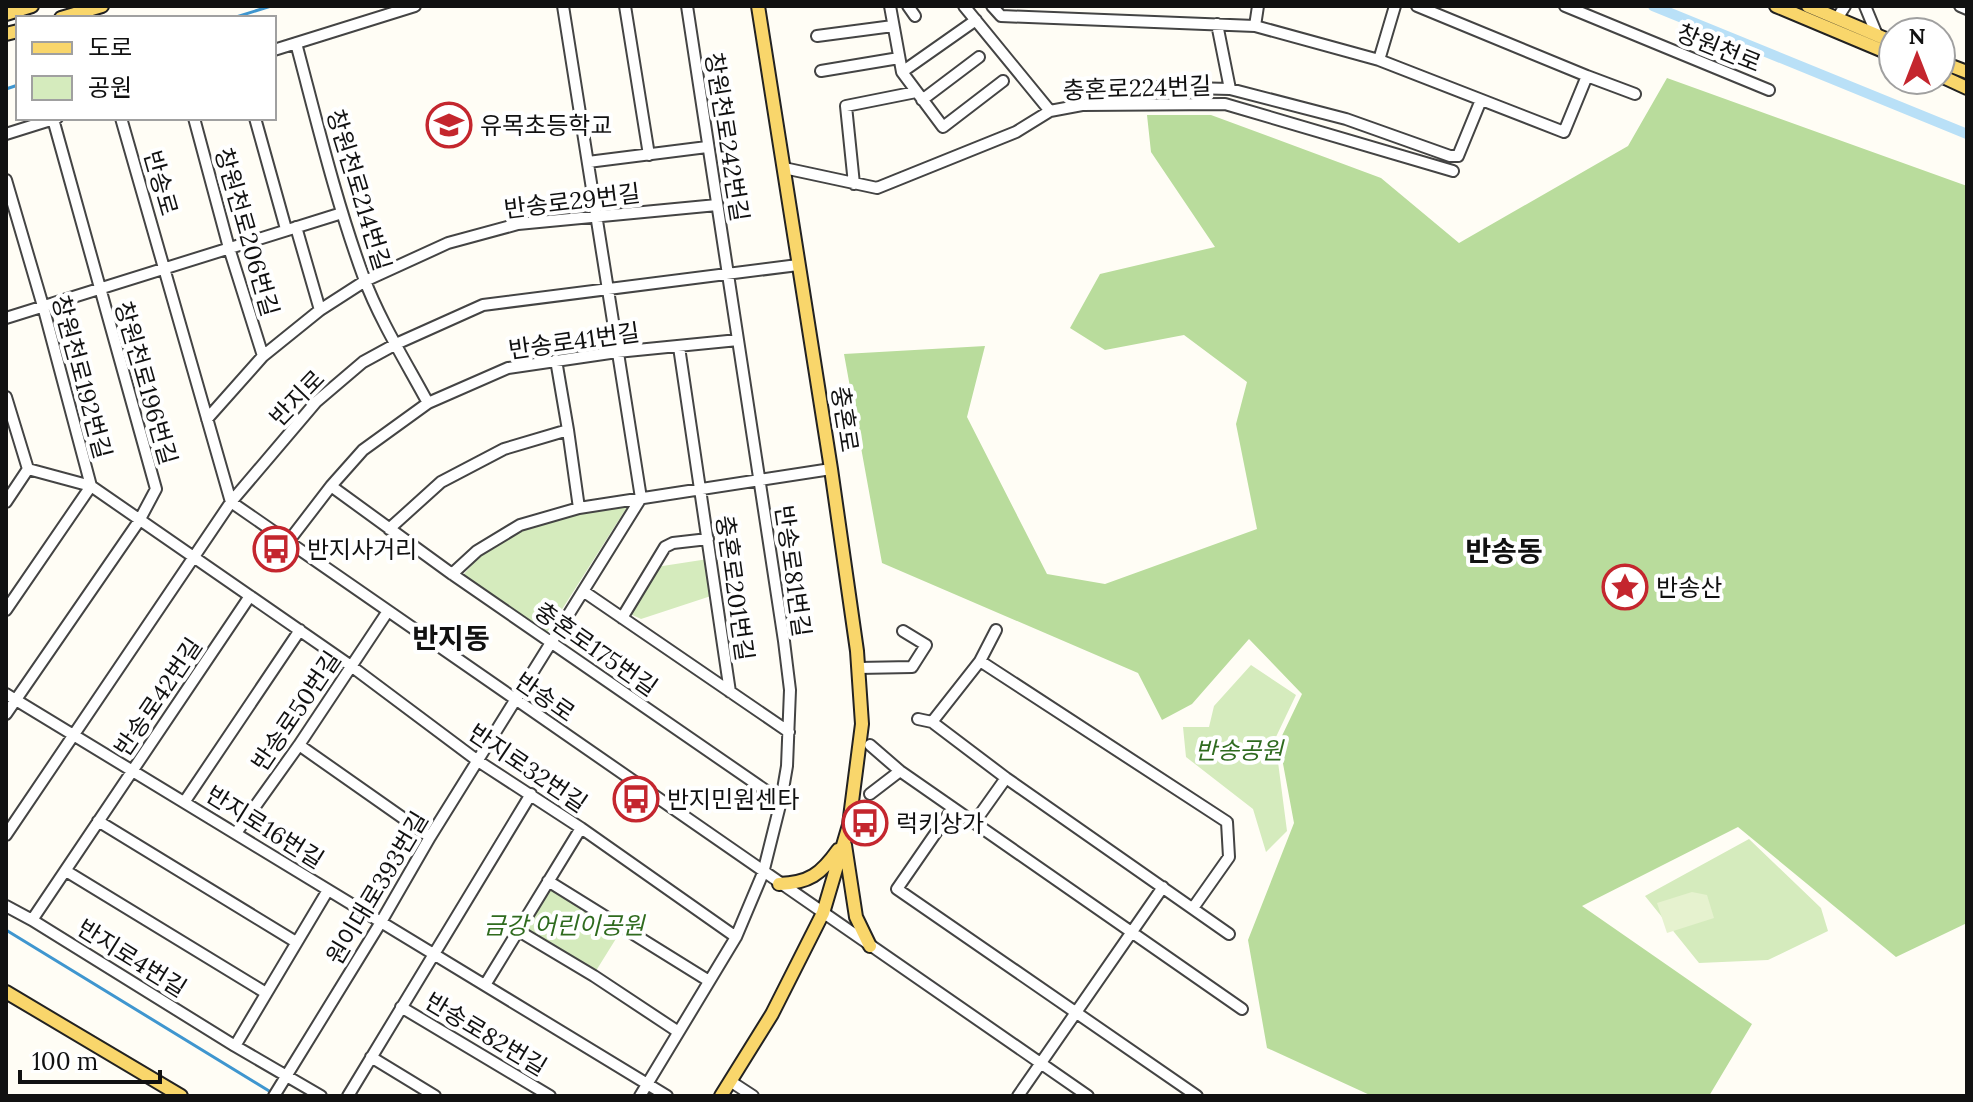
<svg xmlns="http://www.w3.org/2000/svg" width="1973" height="1102" font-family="Lora,'Noto Sans KR',serif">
<rect width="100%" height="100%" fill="#fffdf5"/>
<path fill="#d5ebbd" d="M629,504l-82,129 -84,-58 18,-20 38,-25 61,-17z
M708,559l6,36 -73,24 -13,-6 28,-46z
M1251,665l45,30 -21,44 12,92 -21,21 -13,-43 -67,-52 -3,-30h26l5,-21z
M1749,839l72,69 7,23 -60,29 -69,3 -54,-67z
M549,885l73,44 -28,45 -73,-43z"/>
<path fill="#b9dc9c" d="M1667,78l300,108v737l-71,34 -158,-130 -156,79 170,118 -43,72h-337l-105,-48 -19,-108 46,-117 -15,-81 23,-48 -53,-55 -57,65 -30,16 -24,-47 -256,-110 -38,-209 141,-8 -18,71 80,157 58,10 152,-55 -21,-105 11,-42 -63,-47 -79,15 -35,-22 30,-54 115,-27 -64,-95 -4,-37h64l170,63 78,65 169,-97z"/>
<path fill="#e6f2cf" d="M1692,892l15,3 7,23 -47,15 -10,-30z"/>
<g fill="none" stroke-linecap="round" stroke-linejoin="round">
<path stroke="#3f96cf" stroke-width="3" d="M233,18l38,-12
M6,89l12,-4
M6,930l268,164"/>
<path stroke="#b9e0f7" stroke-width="10" d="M1653,6l314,128"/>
<g stroke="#444" stroke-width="14">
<path id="minor" d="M625,6l24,149
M890,6l12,66 41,55 60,-46
M908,6l7,10
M964,6l86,105
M992,6l9,10 254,10 124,34 185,72 23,-56
M1417,6l170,70 48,18
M1565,6l204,84
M1865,6l12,29
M1960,6l7,3
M1838,17l7,-11
M1255,26l3,-20
M817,36l76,-10
M296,43c21,79 40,159 68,235 15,41 43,86 64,125
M274,50l141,-44
M1379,60l16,-54
M821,71l78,-13
M902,72l74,-52
M1070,85l160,4 -13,-65
M1230,89l116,30 104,37h8l23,-56
M922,100l57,-43
M121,118l110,384 857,594
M194,118l35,130 34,108
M255,118l31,111
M6,134l51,-16
M588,162l119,-15
M784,168l93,20 139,-56 34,-21 32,-6 143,-1 228,67
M6,180l37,126 48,180 -85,124
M854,184l-8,-78 70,-14
M296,227l24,83
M6,318l336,-105
M679,347l51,345
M556,360l12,70 11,78
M6,397l22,72 -22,33
M207,419l56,-63 57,-46 45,-29 83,-38 70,-19 199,-19
M28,469l63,17 260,180 127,95 103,67 155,109
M331,486l121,88 329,227
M389,529l52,-47 63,-33 64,-19
M288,542l43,-56 32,-36 65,-47 80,-35 109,-16 121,-12
M452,574l25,-23 43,-26 59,-17 252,-39
M583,591l206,141
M622,618l43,-71 8,-4 35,-4
M996,630l-16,31 247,161 2,35 -36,51
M858,668l54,-1 14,-22 -23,-14
M6,694l661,402
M6,714l133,-193 17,-32 -103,-370
M918,719l14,3 74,56 223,156
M932,722l48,-61
M299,745l131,92
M870,745l30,26 342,238
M870,794l30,-23
M185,801l115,-171
M953,808l-56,81 300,207
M98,821l198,121
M974,823l32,-45
M236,833l63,-88 89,-134
M6,835l225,-333 85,-100 47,-40 33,-18 87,-39 315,-40
M66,871l200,122
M548,881l161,100
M6,906l26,14 203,126 86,50
M32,920l218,-324
M517,930l77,46 83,55
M485,985l96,-157
M401,1007l149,89
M235,1046l93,-156
M371,1057l64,39
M730,1081l23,15
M274,1096l107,-174 49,-85 211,-339 -78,-492
M348,1096l183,-302
M640,1096l96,-159 27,-64 18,-72 6,-35 3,-76 -6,-49 -97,-635
M1018,1096l145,-209"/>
</g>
<g stroke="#222" stroke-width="16">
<path id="major" d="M1776,6l117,49
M1808,6l85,36
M6,14l26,-8
M61,18l41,-12
M6,34l12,-3
M1941,62l26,10
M1941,76l26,12
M845,845l11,72 14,29
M779,884c30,-1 42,-10 59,-34
M6,992l175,104
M721,1096l51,-82 51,-101 26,-88 13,-101 -5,-73 -26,-182 -73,-463"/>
</g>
<use href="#minor" stroke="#fff" stroke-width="10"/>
<use href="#major" stroke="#f9d66b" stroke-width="12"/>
</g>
<defs>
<g id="school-ring" transform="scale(2.3)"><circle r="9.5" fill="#fff" stroke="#c4262e" stroke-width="1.5"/><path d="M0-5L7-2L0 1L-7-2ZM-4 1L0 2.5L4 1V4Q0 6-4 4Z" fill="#c4262e"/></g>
<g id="bus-ring" transform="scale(2.3)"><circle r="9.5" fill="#fff" stroke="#c4262e" stroke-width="1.5"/><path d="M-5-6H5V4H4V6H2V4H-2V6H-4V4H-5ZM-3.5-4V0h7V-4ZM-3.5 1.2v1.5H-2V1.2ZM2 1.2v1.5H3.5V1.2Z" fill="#c4262e"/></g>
<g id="sight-ring" transform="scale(2.3)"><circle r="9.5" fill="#fff" stroke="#c4262e" stroke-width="1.5"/><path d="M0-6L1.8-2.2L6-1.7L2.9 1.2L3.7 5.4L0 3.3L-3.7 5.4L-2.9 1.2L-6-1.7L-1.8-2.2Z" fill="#c4262e"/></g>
</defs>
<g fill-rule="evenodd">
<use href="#school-ring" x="449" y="125"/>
<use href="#bus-ring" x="276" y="549"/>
<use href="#sight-ring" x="1625" y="587"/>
<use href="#bus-ring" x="636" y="799"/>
<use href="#bus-ring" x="865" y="823"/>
</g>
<g text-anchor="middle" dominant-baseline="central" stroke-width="8" stroke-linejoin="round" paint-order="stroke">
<g font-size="24" fill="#111" stroke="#fff">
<text transform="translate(1719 48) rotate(22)">창원천로</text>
<text transform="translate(1137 88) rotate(-2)">충혼로224번길</text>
<text transform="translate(727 137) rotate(81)">창원천로242번길</text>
<text transform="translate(161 183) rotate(74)">반송로</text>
<text transform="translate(359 190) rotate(73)">창원천로214번길</text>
<text transform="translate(572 201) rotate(-7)">반송로29번길</text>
<text transform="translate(247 232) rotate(74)">창원천로206번길</text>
<text transform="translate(574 341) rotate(-8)">반송로41번길</text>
<text transform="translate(82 377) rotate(75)">창원천로192번길</text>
<text transform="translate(146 383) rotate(74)">창원천로196번길</text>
<text transform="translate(297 398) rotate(-46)">반지로</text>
<text transform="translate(845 419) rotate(81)">충혼로</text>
<text transform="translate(793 571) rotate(82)">반송로81번길</text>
<text transform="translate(735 588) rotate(82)">충혼로201번길</text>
<text transform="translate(596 649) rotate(35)">충혼로175번길</text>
<text transform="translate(158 697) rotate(-56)">반송로42번길</text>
<text transform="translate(545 697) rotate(35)">반송로</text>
<text transform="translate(296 711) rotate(-56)">반송로50번길</text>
<text transform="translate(528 768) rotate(34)">반지로32번길</text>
<text transform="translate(265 827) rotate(32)">반지로16번길</text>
<text transform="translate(377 888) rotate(-59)">원이대로393번길</text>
<text transform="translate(132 958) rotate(32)">반지로4번길</text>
<text transform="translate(486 1034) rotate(31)">반송로82번길</text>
</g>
<g font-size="24" fill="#111" stroke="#fff" text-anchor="start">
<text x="480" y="125">유목초등학교</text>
<text x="307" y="549">반지사거리</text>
<text x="1656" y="587">반송산</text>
<text x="667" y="799">반지민원센타</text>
<text x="896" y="823">럭키상가</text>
</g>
<g font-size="24" font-style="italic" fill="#2f6b1f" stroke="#fff">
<text x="1239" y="750">반송공원</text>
<text x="564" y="925">금강 어린이공원</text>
</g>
<g font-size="28" font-weight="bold" fill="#111" stroke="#fff">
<text x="1504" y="551">반송동</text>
<text x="451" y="638">반지동</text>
</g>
</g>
<rect width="1973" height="1102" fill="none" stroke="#111111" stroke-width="16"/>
<rect x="16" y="16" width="260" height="104" fill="#ffffff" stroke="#a0a0a0" stroke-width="2"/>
<rect x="32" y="42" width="40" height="12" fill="#f9d66b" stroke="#a0a0a0" stroke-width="2"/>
<text x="88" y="56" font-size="24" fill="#111111">도로</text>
<rect x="32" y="76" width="40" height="24" fill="#d5ebbd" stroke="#a0a0a0" stroke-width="2"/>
<text x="88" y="96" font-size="24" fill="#111111">공원</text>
<g transform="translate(1917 56)"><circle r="38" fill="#ffffff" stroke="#a0a0a0" stroke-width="2"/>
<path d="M0-6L14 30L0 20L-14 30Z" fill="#c4262e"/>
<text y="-12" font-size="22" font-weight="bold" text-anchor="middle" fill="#111111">N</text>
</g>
<path d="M20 1070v12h140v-12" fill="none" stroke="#111111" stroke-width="4"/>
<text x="32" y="1070" font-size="24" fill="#111111" stroke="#ffffff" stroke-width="6" paint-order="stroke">100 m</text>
</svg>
